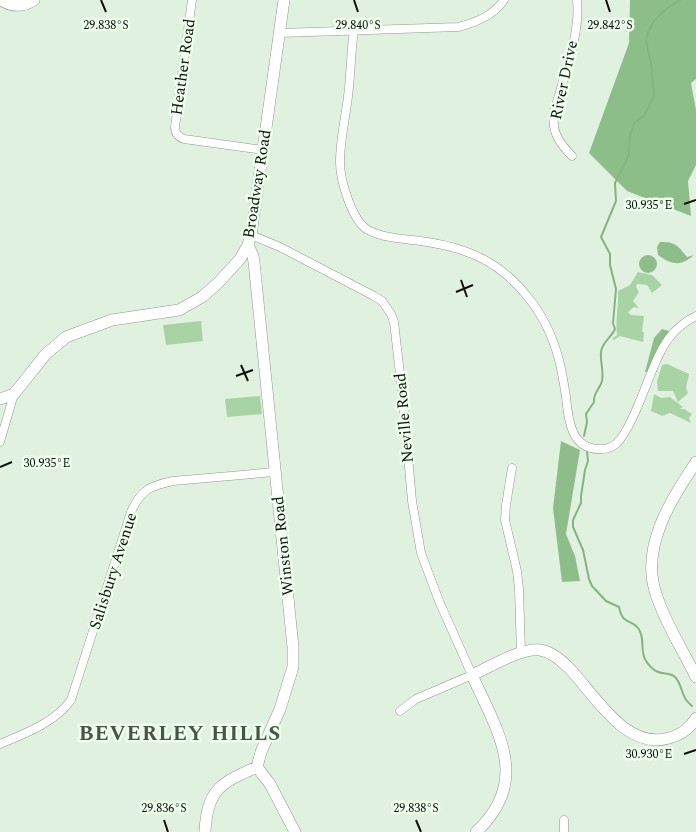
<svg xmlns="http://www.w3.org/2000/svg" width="696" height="832" font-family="Spectral,serif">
<rect width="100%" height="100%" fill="#e1f1e0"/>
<path fill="#a8d4a5" d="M638,272l14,3 10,10 -10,8 -5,-8 -10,-1 -1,3 3,5 -6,9 6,7 -5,-1 -6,5 3,3 13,1 -2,15 2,2 -1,9 -23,-6 -6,4 -2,-1 5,-4c-2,-15 2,-29 1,-44l12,-6z
M201,321l2,20 -37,4 -3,-20z
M667,364l22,10 -3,14 2,5 -10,9 -5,-11h-15l-1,-9 5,-17z
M654,394l7,4 9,-1 13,10 -3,2h4l8,5 -3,4 2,5 -21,-10 -8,3 -11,-5z
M260,396l2,18 -35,3 -2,-18z"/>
<path fill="#8dbe8a" d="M630,0h66v79l-5,4 5,27v55l-8,16 3,35 -64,-25 -38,-38 40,-110z
M660,242c16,0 17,3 27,15l7,-2c-14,12 -22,10 -36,0l-1,-8z
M639 264a9 9 0 1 1 18 0a9 9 0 1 1-18 0Z
M662,329l7,2 -21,41h-3l9,-34z
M561,441l19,9 -14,84 9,22 5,25 -18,1 -9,-74z"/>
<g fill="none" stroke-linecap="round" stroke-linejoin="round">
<path stroke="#84b581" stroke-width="2" d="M584,436l3,-14 -1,-8 8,-12c-1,-9 6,-13 8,-21 2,-10 -2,-19 -1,-29 1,-10 10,-14 14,-23l-2,-6 3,-34 -6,-24v-11l-9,-17 15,-36 -1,-18 14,-29 1,-18 4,-13 10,-7 10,-20 -3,-33 -5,-22 2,-9 6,-11 12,-12 14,-9
M587,452l1,9 -3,9 -4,26v7l-8,17v7l10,23 6,29 3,7 14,15 13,6c4,19 11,11 19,21 8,10 1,22 8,33 12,18 21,9 29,16 6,6 6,14 10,21 1,3 5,6 7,8"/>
<g stroke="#8c9b8b" stroke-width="9">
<path id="street" d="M192,0l-17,127c0,6 3,10 9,12l79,11
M354,31c-3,18 -3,38 -5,56 -2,25 -9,50 -9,75 0,18 12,59 28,68 15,8 36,9 52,11 45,6 78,19 107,55 15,18 26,41 32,64 3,12 5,24 7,37 2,22 5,54 36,52 4,0 10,-2 14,-5 17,-16 32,-68 44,-91 8,-17 20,-29 36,-37
M280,33l178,-6c17,-4 35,-11 46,-27
M572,156c-8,-8 -17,-19 -18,-30 -2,-13 4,-26 7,-38 8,-28 19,-59 16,-88
M251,235l29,12 94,49 8,5 9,13 3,8 9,78 9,101 9,52 18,48 33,74 -56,24 -16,12
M0,442l14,-48
M512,468l-6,37 -1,15 12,51 2,18 2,64
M0,744c24,-10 56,-22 71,-44l60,-188c10,-22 18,-26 42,-31l102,-9
M564,832v-12"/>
</g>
<g stroke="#8c9b8b" stroke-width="12">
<path id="secondary" d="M1,0c11,7 22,7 33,0
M248,245l5,11 1,6 39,385v20l-13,42 -19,43 -4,15
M0,399l14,-5 31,-39 21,-18 46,-17 67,-10 23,-13 16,-14 22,-24 8,-14 3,-10 33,-235
M696,462c-25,38 -56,85 -40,132 9,29 27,56 40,83
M257,767l13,17 25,48
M205,832c2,-42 15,-49 52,-65
M476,832c56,-52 21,-101 -4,-157 18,-8 48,-27 68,-25 12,2 21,10 29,18 26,27 57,83 100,70 12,-3 21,-10 27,-20"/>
</g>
<use href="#street" stroke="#fff" stroke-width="8"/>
<use href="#secondary" stroke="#fff" stroke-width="11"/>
</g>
<path fill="none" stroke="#0e130d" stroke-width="2" d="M101,0l5,12M354,0l4,12M606,0l4,12M684,204l12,-4M461,280l6,17M456,292l17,-7M241,365l7,16M236,376l17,-6M0,467l12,-5M684,754l12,-4M164,820l4,12M416,820l5,12"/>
<g text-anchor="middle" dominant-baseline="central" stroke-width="5" stroke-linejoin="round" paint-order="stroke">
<g font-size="16" fill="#0e130d" stroke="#eefeed">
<text transform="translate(183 67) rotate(-82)">Heather Road</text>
<text transform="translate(564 80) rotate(-78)">River Drive</text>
<text transform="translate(257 184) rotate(-81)">Broadway Road</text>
<text transform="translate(404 418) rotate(-95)">Neville Road</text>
<text transform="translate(283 546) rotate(-96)">Winston Road</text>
<text transform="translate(113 571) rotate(-72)">Salisbury Avenue</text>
</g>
<g font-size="21" font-weight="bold" letter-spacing="1" fill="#475446" stroke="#eefeed">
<text x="180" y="734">BEVERLEY HILLS</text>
</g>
</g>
<g font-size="12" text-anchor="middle" fill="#0e130d" stroke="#eefeed" stroke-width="5" stroke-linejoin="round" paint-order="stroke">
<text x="106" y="29">29.838°S</text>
<text x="358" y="29">29.840°S</text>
<text x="610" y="29">29.842°S</text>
<text x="649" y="209">30.935°E</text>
<text x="47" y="467">30.935°E</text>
<text x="649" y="758">30.930°E</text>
<text x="164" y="812">29.836°S</text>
<text x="416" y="812">29.838°S</text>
</g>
</svg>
